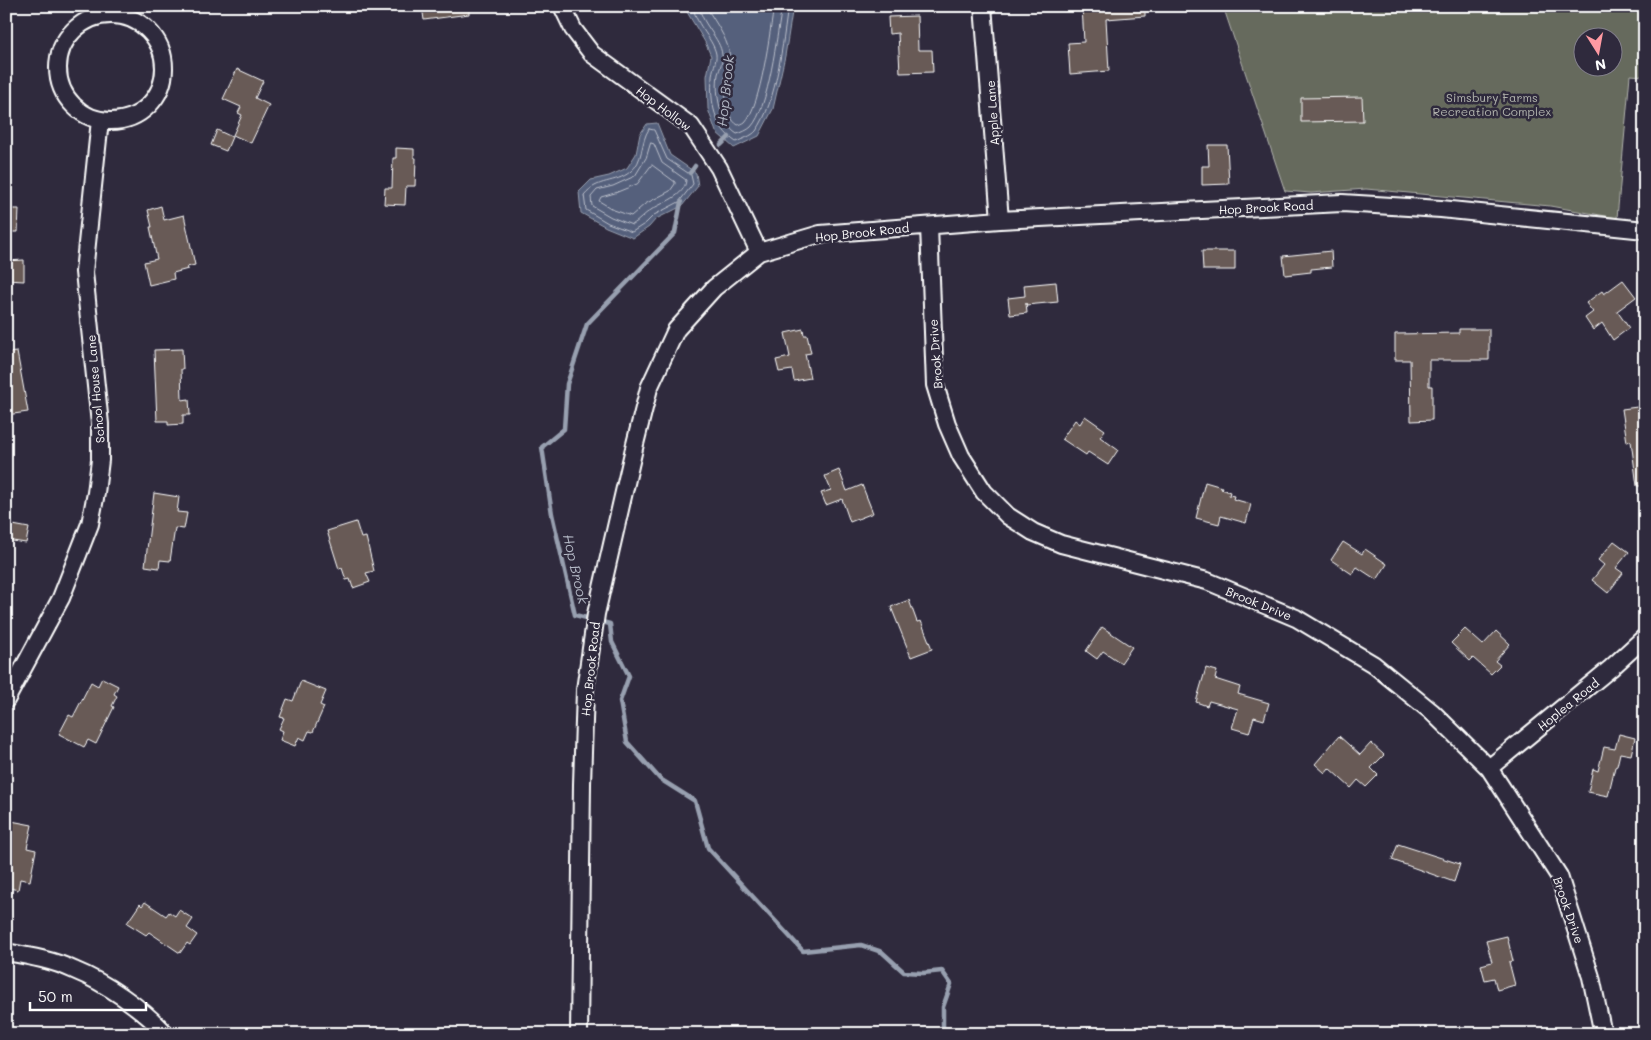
<svg xmlns="http://www.w3.org/2000/svg" width="1651" height="1040" font-family="Mali,sans-serif">
<rect width="100%" height="100%" fill="#2f2a3d"/>
<filter id="ink" filterUnits="userSpaceOnUse"><feTurbulence type="fractalNoise" baseFrequency=".02" numOctaves="2"/><feDisplacementMap in="SourceGraphic" scale="10" xChannelSelector="R" yChannelSelector="G"/><feConvolveMatrix kernelMatrix="1 2 1 2 8 2 1 2 1" color-interpolation-filters="sRGB"/></filter>
<g filter="url(#ink)">
<path fill="#666a5d" stroke="#b2b4ae" fill-rule="evenodd" d="M1223,6h422v70l-15,-1 -13,143 -67,-12 -184,-17 -55,4 -26,-2zM1584,38h30v30h-30z"/>
<path fill="#54607c" stroke="#98a0b0" d="M690,6h103l-8,50 -12,53 -14,27 -25,12 -18,-16 -8,-23 -1,-33 4,-20 -6,-14 -18,-30z
M657,123l13,32 26,18 2,13 -16,20 -26,13 -7,8 -16,11 -27,-11 -25,-14 -2,-21 12,-12 18,-4 18,-8 9,-14 4,-20 7,-10z"/>
<g fill="none" stroke-linecap="round" stroke-linejoin="round">
<path stroke="#bbbfcb" stroke-width="1" d="M694,6c-2,15 19,32 22,48 1,7 -4,16 -4,23 -2,25 2,50 24,65 6,-3 16,-6 20,-11 21,-29 27,-90 32,-125
M700,6c-1,16 21,32 22,49 1,6 -2,13 -4,19 -3,20 2,49 19,60 4,-1 11,-4 14,-7 18,-19 26,-93 31,-121
M708,6v4c8,13 18,27 21,41 2,10 -3,18 -4,27 0,15 0,39 13,47 1,0 6,-2 7,-3 16,-16 25,-91 29,-116
M649,129l5,1 13,29 24,16 2,9 -14,18 -25,13 -8,8 -14,9 -24,-9 -22,-13 -2,-15c14,-17 31,-11 46,-23 14,-10 10,-30 19,-43z
M651,143l3,1 8,19 24,17c-1,17 -24,22 -35,30 -7,4 -12,11 -19,15l-21,-8 -19,-11 -1,-9 6,-7 16,-4 22,-10 11,-18z
M652,165l23,17v2l-5,7 -25,13 -14,12 -17,-6 -15,-9 2,-4 14,-4 22,-9z"/>
<path stroke="#98a0b0" stroke-width="4.5" d="M721,145l8,-8
M690,173l5,-7
M681,202l-6,31 -88,91 -20,60 -3,45 -22,18 10,67 23,101 35,9 2,18 17,34 -9,25 7,41 33,37 35,22 13,47 95,103 58,-6 21,7 22,20 19,1 19,-2 9,13 -8,23v23l4,4"/>
</g>
<path fill="#685a56" stroke="#fff" d="M422,6h47v8l-45,6z
M1082,6h63v10l-39,3 3,52 -39,3 -2,-31 16,-1z
M917,16l1,34h14l1,22 -33,1 -2,-40 -9,1 -1,-17z
M237,69l26,12 -8,17 14,7 -18,38 -18,-8 9,-20 -4,-2 3,-6 -18,-8z
M1362,97l1,24 -62,1v-24z
M217,130l15,7 -6,14 -15,-6z
M1208,145h19l2,39 -27,1v-19h7z
M396,148l18,1v9h2l-1,28h-9l-1,19 -21,-1 1,-16h7l1,-30h3z
M161,206l3,14 20,-5 11,50 -8,2 1,2 -15,4 1,6 -25,6 -5,-23 13,-3 -7,-32h2l-4,-17z
M6,209h13l-1,23h-12z
M1202,251h33v19h-32z
M1331,251l1,16 -21,2v3l-26,3 -2,-19z
M24,260v21l-18,-1v-19z
M1623,280l13,17 -19,14 12,17 -16,12 -11,-17 -9,7 -8,-12 8,-6 -7,-9 16,-12 2,3z
M1056,282l2,20 -32,3v-2l1,10 -17,2 -2,-17 17,-2 -1,-11z
M803,329l1,6h3l4,18 -6,1 5,24 -16,3 -2,-11 -13,2 -3,-12 14,-3 -5,-24z
M1459,329h30v31h-60v26h3v34l-21,1 -1,-61h-15v-26l64,-1z
M182,349l1,20h-2l1,31 7,-1 1,16h-7v9l-15,1v-4h-11l-3,-71z
M17,352l11,60 -22,3v-62z
M1645,406v80h-8l-6,-45 -4,1 -5,-33z
M1085,416l20,14 -5,7 18,13 -10,15 -20,-13 -2,3 -24,-16 13,-19 5,4z
M839,470l8,21 15,-6 11,28 -23,9 -8,-23 -16,6 -5,-12 10,-3 -6,-14z
M1205,482l17,5 -1,2 9,3 -1,3 5,1 -1,3 18,5 -5,19 -25,-7 -2,8 -23,-6z
M154,493l25,4 -2,15 10,1 -3,16 -9,-1 -5,33 -10,-1 -1,8 -14,-2z
M356,522l5,16 5,-1 8,34 -8,2 4,9 -17,6 -3,-9 -4,1 -4,-12 -3,1 -12,-38z
M13,525l16,3 -3,15 -20,-3v-14l6,2z
M1614,541l15,11 -13,16 7,5 -15,20 -16,-13 12,-15 -6,-5z
M1343,542l19,12 3,-5 22,15 -10,16 -20,-13 -5,7 -21,-14z
M909,600l8,22 4,-1 11,28 -21,8 -20,-50z
M1102,627l30,20 -11,16 -18,-12 -6,8 -11,-8z
M1465,629l18,16 13,-14 14,13 -15,17 5,4 -9,9 -18,-16 -3,3 -19,-18z
M1206,668l11,3 -2,8 25,8 -2,7 31,9 -5,17 -10,-3 -5,16 -17,-5 6,-19 -29,-8 -2,5 -11,-4z
M102,678l16,8 -4,8 3,2 -5,10 2,1 -18,37 -8,-4 -4,7 -25,-13 10,-19 4,2 18,-35 7,4z
M301,681l25,10 -6,14 4,2 -11,25 -4,-1 -4,9 -6,-3 -4,9 -15,-6 3,-9 -4,-2 5,-11 -4,-1 7,-18 6,2z
M1619,734l16,4 -4,17 -11,-2 -3,13 -2,1 -7,29 -20,-4 5,-23 5,2 6,-24 11,2z
M1339,736l21,19 11,-12 13,12 -13,13 7,7 -12,12 -8,-7 -7,8 -22,-20 -4,5 -10,-9z
M6,820l26,5 -5,23 9,2 -6,31 -10,-2 -2,11 -12,-3z
M1398,844l62,20 -6,18 -62,-22z
M145,902l21,14 3,-4 6,4 4,-6 14,9 -6,9 10,7 -7,10 -3,-2 -7,10 -31,-21 -3,3 -19,-12 13,-19 2,2z
M1507,936l6,25 -4,1 6,23 -18,5 -3,-12 -9,2 -4,-15 11,-3 -6,-21z"/>
<g fill="none" stroke-linecap="round" stroke-linejoin="round">
<g stroke="#fff" stroke-width="20">
<path id="minor" d="M562,6l11,23 19,25 99,72 28,42 40,84
M983,6l17,214
M58 68a53 53 0 1 1 106 0a53 53 0 1 1-106 0Z
M929,226l6,159 12,39 14,32 23,36 24,24 25,16 28,12 146,37 89,37 77,46 59,48 57,56 70,108 32,101 12,57
M6,700l55,-102 29,-74 6,-31 4,-33v-36l-16,-152 16,-152
M1489,768l122,-100 34,-31
M6,952c23,4 47,8 68,18 32,13 68,38 92,64
M579,1034l3,-250 3,-94 11,-76 39,-170 14,-56 27,-58 38,-42 45,-36 61,-18 180,-14 342,-17 99,6 204,21"/>
</g>
<use href="#minor" stroke="#2f2a3d" stroke-width="16"/>
</g>
</g>
<g text-anchor="middle" dominant-baseline="central" stroke-width="5" stroke-linejoin="round" paint-order="stroke">
<g font-size="12" fill="#b2b4ae" stroke="#2f2a3d">
<text x="1492" y="97">Simsbury Farms<tspan x="1492" dy="14">Recreation Complex</tspan></text>
</g>
<g font-size="12" fill="#fff" stroke="#2f2a3d">
<text transform="translate(664 108) rotate(37)">Hop Hollow</text>
<text transform="translate(992 113) rotate(-94)">Apple Lane</text>
<text transform="translate(1266 207) rotate(-3)">Hop Brook Road</text>
<text transform="translate(862 232) rotate(-6)">Hop Brook Road</text>
<text transform="translate(935 354) rotate(-94)">Brook Drive</text>
<text transform="translate(95 389) rotate(-95)">School House Lane</text>
<text transform="translate(1259 603) rotate(22)">Brook Drive</text>
<text transform="translate(590 669) rotate(-84)">Hop Brook Road</text>
<text transform="translate(1568 704) rotate(-39)">Hoplea Road</text>
<text transform="translate(1569 910) rotate(71)">Brook Drive</text>
</g>
<g font-size="14" font-style="italic" fill="#b2b7c4" stroke="#2f2a3d">
<text transform="translate(725 91) rotate(-84)">Hop Brook</text>
<text transform="translate(576 569) rotate(77)">Hop Brook</text>
</g>
</g>
<rect width="1651" height="1040" fill="none" stroke="#2f2a3d" stroke-width="25"/>
<rect x="12" y="12" width="1626" height="1015" fill="none" stroke="#fff" stroke-width="2" filter="url(#ink)"/>
<g transform="translate(1598 52) rotate(169)"><circle r="24" fill="#2f2a3d" stroke="#827f8b"/>
<path d="M0-4L9 19L0 12L-9 19Z" fill="#ff9aa2"/>
<text y="-8" font-size="14" font-weight="bold" text-anchor="middle" fill="#ffffff">N</text>
</g>
<path d="M30 1002v8h116v-8" fill="none" stroke="#ffffff" stroke-width="2.5"/>
<text x="38" y="1002" font-size="15" fill="#ffffff" stroke="#2f2a3d" stroke-width="4" paint-order="stroke">50 m</text>
</svg>
